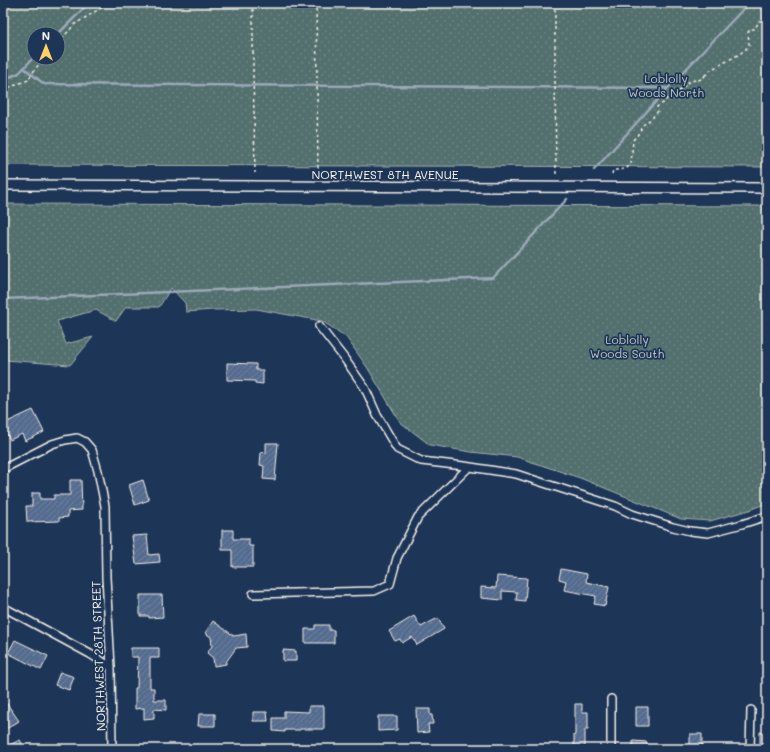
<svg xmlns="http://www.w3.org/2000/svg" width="770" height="752" font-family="Mali,sans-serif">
<defs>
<pattern id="grass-dots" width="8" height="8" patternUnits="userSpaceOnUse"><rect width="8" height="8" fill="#53706e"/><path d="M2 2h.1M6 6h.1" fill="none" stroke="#6c8583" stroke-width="1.8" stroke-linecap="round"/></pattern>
<pattern id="building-hatch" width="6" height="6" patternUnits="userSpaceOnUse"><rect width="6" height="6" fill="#556c8f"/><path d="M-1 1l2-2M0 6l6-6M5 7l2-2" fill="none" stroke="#6e819f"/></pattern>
</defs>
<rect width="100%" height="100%" fill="#1d3557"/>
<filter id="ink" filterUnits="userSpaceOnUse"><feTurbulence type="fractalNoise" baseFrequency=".025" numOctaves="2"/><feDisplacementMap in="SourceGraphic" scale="8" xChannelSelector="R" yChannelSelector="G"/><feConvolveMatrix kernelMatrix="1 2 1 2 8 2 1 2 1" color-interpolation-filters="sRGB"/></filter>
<g filter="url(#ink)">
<path fill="url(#grass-dots)" stroke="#a4b0ab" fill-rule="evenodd" d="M3,3h764v164l-764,-2zM34,34h24v24h-24z
M3,204l764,2v297l-18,7 -39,11 -29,-2 -101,-41 -63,-21 -46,-5 -41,-7 -30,-23 -33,-55 -21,-30 -24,-16 -66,-12 -43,1 -27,2 -1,-9 -14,-15 -12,19h-33l-10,14 -20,-11 -39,11 9,23 27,-7 -23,28 -65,-5 1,24h-3z"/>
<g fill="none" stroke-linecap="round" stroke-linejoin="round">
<path stroke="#9baab8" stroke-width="2.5" d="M58,34l31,-31
M24,68l20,16 624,4
M3,80l16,-7 15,-16
M594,170l74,-82 81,-85
M3,299l490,-21 74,-79"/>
</g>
<path fill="url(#building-hatch)" stroke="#f4f1e8" d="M227,363l29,1v6h7v14l-8,-1v-2l-28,-1z
M33,410l11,22 -19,9 -3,-7 -12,6 -7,-13v-3z
M266,443h12l-3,37 -12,-1 1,-13 -4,-1 1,-13 5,1z
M70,480h11l1,30 -14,1v6l-9,1v3l-32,1 -1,-16h6v-13h8v6h14v-4h16z
M143,480l6,20 -14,5 -6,-20z
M222,530h11v9h16v7h4v21h-21v-17h-10z
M147,535l2,20 10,-1 1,8 -24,2 -4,-28z
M561,569l26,5 -1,8 23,5 -4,19 -11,-2 2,-8 -32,-6 2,-9 -7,-2z
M497,576l30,2 -2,23 -9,-1 1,-8 -15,-1v9l-21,-2v-11l15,1z
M140,595h22l1,22 -14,1v-2h-9z
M414,616l7,11 17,-9 6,11 -27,16 -5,-8 -10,6 -2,-4 -5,2 -6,-10z
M213,621l21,15 12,-2 1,13 -11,1 -10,14v2l-12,2 -1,-8 -6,-5 5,-7 -1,-9 -6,-4z
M315,625h14v5h5v13h-29v-14h10z
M15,640l33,16 -7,14 -33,-17z
M131,648h28v10h-9v30h4v12h12v10l-12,-1v9l-10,1v-11l-9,1v-21h2l1,-31h-7z
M283,650l13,1v10h-13z
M60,672l14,5 -5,13 -14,-5z
M3,698l16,23 -16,10z
M575,704h7v8h6v17h-3v20h-11v-14h1z
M309,706h15v23h-24v1h-15v2l-12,-1v-13h11v-7l25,1z
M636,707h12v19h-12z
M416,709h14v6h2l1,9h-5l1,8 -12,1z
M253,712h14l1,9h-15z
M199,714h16v12h-17z
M378,716h19v14l-19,1z
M760,732h7v13h-7z
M690,734h12v12h-12z
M20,740l5,9h-22v-1z
M633,741l14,1v7h-14z"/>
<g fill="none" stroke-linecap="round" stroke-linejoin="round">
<g stroke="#f4f1e8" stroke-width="10">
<path id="minor" d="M319,326l25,32 21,30 12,27 20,34 24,12 43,5 52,8 99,32 17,8 41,13 17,4 18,2 34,-9 25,-8
M3,467h4l45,-23 13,-4 12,-2 8,4 7,8 6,21 7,35 1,71 5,90 1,82
M253,594l121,-3 16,-7 7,-26 21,-41 51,-50
M3,607l87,47 21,13
M611,749v-50
M750,749l1,-39"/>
</g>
<g stroke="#f4f1e8" stroke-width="12">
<path id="tertiary" d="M3,185l764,3"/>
</g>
<path stroke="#f4f1e8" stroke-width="1.5" stroke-dasharray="3 3" stroke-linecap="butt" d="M253,3v74l1,36 1,60
M316,3l2,170
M555,3v69l1,102
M58,43l17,-19 26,-16 2,-5
M3,90l25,-10 7,-11 10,-11
M612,174l1,-4c7,0 14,0 18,-6l2,-24 4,-4 6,-11 9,-7 6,-7 -1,-4 2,-2 5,-2 4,-6 5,1c3,-4 6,-7 10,-10 2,-2 3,-5 7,-7 6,-2 9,1 15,-5h-2l1,-1 3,-1c1,-1 2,-4 4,-4 8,-6 36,-17 38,-26 0,-4 -1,-8 -1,-12l3,-3h4l4,-8h3l3,-2 1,8h1"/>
<use href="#minor" stroke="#1d3557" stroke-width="7"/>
<use href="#tertiary" stroke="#1d3557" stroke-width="9"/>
</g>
</g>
<g text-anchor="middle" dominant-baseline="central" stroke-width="3.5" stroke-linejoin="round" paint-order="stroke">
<g font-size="12" fill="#bcc4bd" stroke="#1d3557">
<text x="666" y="78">Loblolly<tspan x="666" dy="14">Woods North</tspan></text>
<text x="627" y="339">Loblolly<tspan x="627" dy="14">Woods South</tspan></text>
</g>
<g font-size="12" fill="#f4f1e8" stroke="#1d3557">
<text x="385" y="174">NORTHWEST 8TH AVENUE</text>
<text transform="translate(98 656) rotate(-92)">NORTHWEST 28TH STREET</text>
</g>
</g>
<rect width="770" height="752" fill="none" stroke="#1d3557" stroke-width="16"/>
<rect x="8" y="8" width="754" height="736" fill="none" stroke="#f4f1e8" stroke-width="1.5" filter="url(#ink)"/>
<g transform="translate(46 46)"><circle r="19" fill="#1d3557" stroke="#738091"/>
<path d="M0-3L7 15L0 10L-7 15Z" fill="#ffd166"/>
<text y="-6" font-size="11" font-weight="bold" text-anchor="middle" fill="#f4f1e8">N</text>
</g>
</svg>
